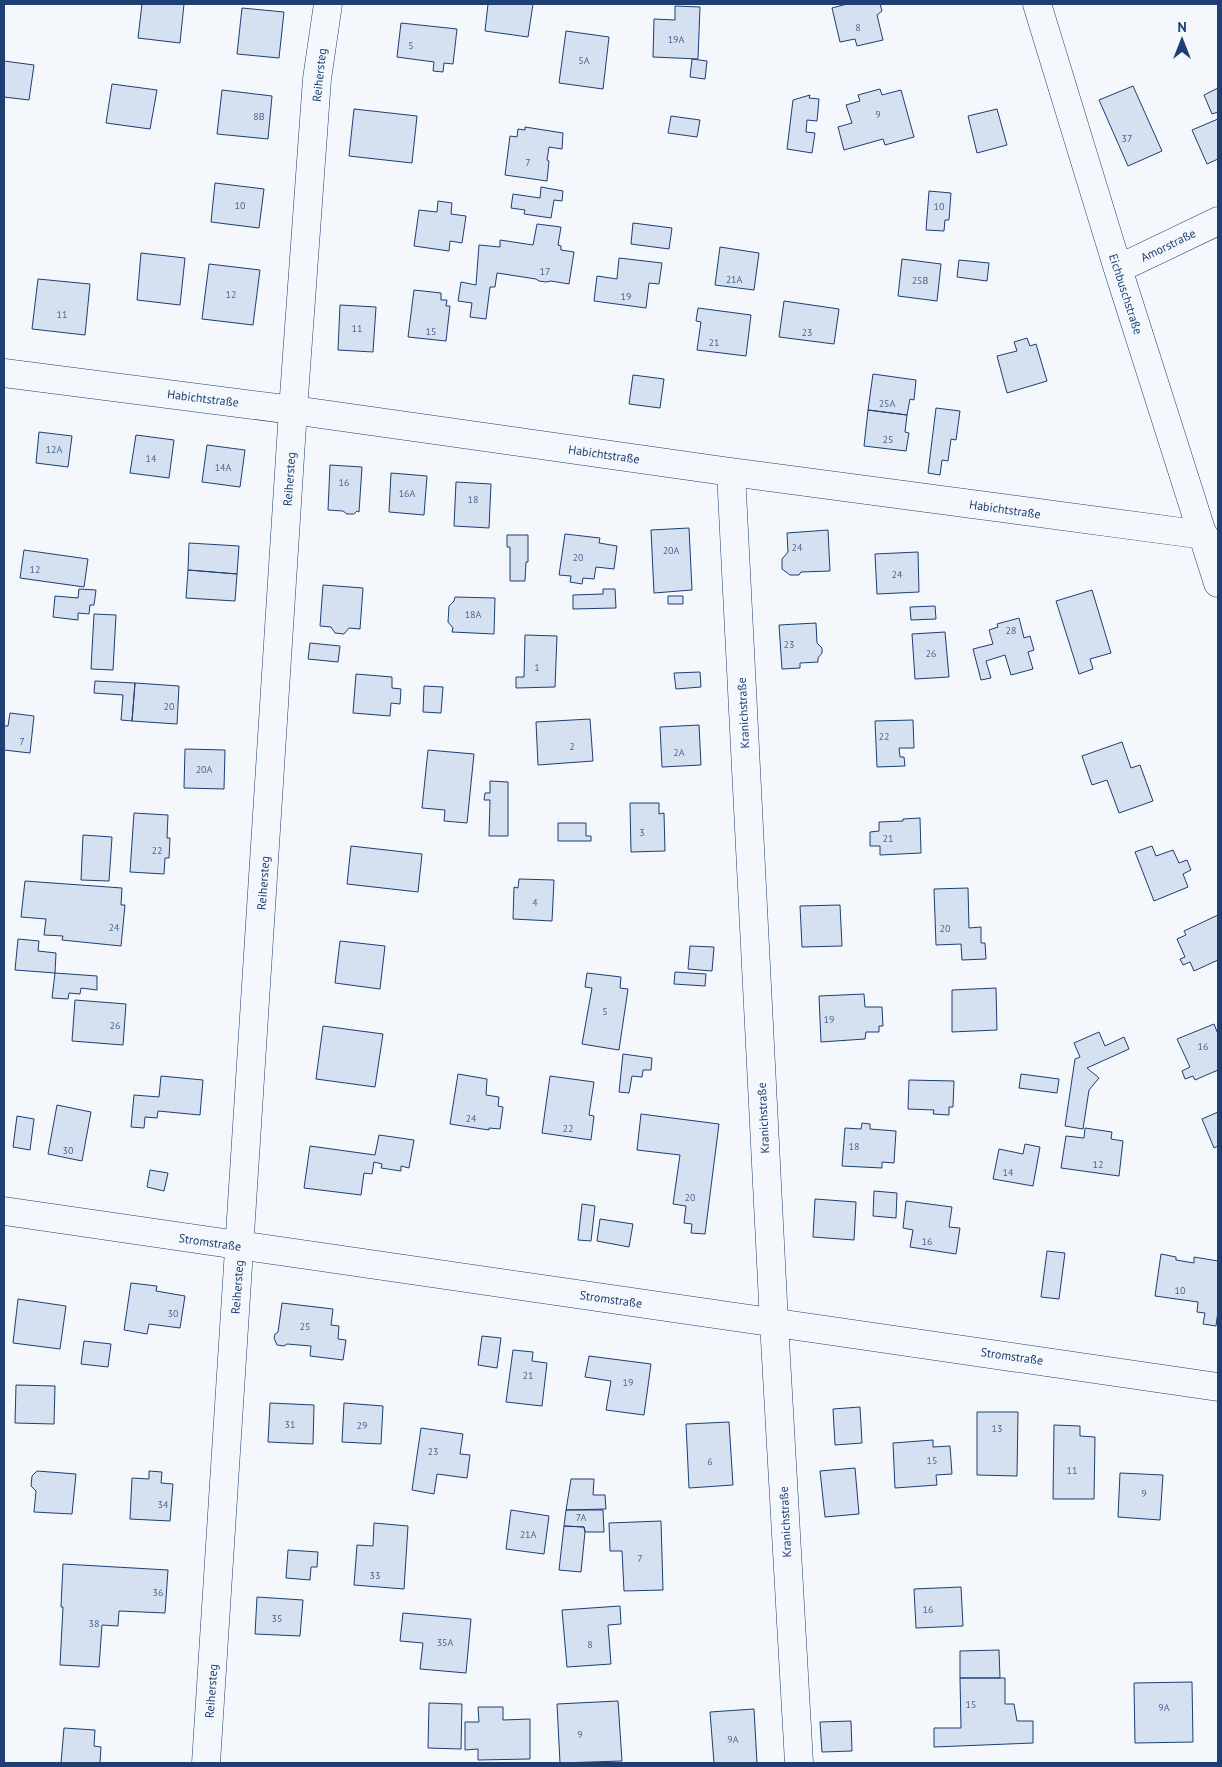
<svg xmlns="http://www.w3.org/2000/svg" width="1222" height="1767" font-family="'PT Sans',sans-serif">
<rect width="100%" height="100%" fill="#f4f7fb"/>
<path fill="#d5e0f0" stroke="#1d3f73" d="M142,4h42l-4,39 -42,-5z
M488,4h45l-5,33 -43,-6z
M847,4h33l2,7 -5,4 6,25 -26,6 -2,-7 -15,3 -8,-34z
M675,6l25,1 -2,52 -45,-2 1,-38 21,1z
M242,8l42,4 -5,46 -42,-4z
M401,23l56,6 -4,35 -9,-1 -1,9 -10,-1 1,-9 -37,-5z
M566,31l43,6 -6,52 -44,-6z
M692,59l15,2 -2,18 -15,-2z
M4,61l30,4 -5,35 -25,-3z
M112,84l45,6 -7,39 -44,-6z
M1133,86l29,65 -34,15 -29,-66z
M1218,88v24l-6,2 -8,-19z
M880,89l2,6 19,-5 13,47 -29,8 -2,-6 -39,11 -6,-23 14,-4 -6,-18 14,-4 -2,-6z
M222,90l50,6 -4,43 -51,-5z
M810,95l-1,3 10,1 -2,22 -10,-1 -1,12 9,1 -3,20 -25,-4 6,-49z
M354,109l63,7 -5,47 -63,-7z
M997,109l10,36 -30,8 -9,-37z
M671,116l29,4 -3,17 -29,-4z
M1218,119v40l-11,5 -15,-34z
M525,127l38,6 -1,16 -13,-2 -2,13 2,1 -2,20 -42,-6 5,-39 7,1 1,-8 7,1z
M215,183l49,6 -5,39 -48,-6z
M541,187l22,4 -1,10 -8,-1 -3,18 -27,-4 1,-4 -14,-2 2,-14 27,4z
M929,191l22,2 -2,27h-4l-1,11 -18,-1z
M438,201l14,2 -1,11 15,2 -4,27 -12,-2 -1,10 -35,-5 5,-36 18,2z
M633,223l39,5 -3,21 -38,-5z
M537,224l24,3 -3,18 3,1v4l13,2 -5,32 -18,-3 -5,1 -7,-1 -3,-2 -39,-6 -2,14h-5l-4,32 -16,-2 2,-14 -14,-2 3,-19 15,3 3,-40 21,2v-7l33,5z
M720,247l39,6 -5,37 -39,-5z
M141,253l44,5 -5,47 -43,-5z
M619,258l43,5 -3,21 -10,-1 -3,25 -52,-7 3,-25 20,3z
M902,259l39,5 -4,37 -39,-5z
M959,260l30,3 -2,18 -30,-4z
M209,264l51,6 -7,55 -51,-6z
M38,279l52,5 -5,51 -53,-6z
M414,290l27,3v7h6l-1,6h4l-4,35 -38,-4z
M784,301l55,8 -5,35 -55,-7z
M340,305l36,2 -3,45 -35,-2z
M698,308l53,7 -5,41 -49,-6 4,-28 -5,-1z
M1027,338l3,8 6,-2 11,37 -40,12 -10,-37 20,-5 -3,-9z
M873,374l43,6 -2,20 -4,-1 -3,16 -39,-5z
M633,375l31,4 -4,29 -31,-4z
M936,408l24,3 -4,29 -5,-1 -3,22 -6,-1 -2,15 -12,-2z
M868,410l39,5 -2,17 4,1 -3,18 -42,-5z
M39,432l33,4 -4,31 -32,-4z
M136,435l38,5 -5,38 -39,-5z
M207,445l38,5 -5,37 -38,-5z
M330,465l32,2 -3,45 -2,-1 -3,3h-7l-4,-3 -15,-1z
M391,473l36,3 -3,39 -35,-3z
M456,482l35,2 -2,44 -35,-2z
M689,528l3,62 -38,3 -3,-63z
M828,530l2,41 -29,1 -2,3h-9l-8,-6v-10l6,-7 -1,-19z
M565,534l35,4 -1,5 18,3 -3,23 -18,-2 -2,12 -11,-1 -1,6 -12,-2 1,-6 -12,-1z
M507,535h21v27h-2l-1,19h-15v-34h-3z
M189,543l50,3 -2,28 -49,-4z
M24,550l64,9 -4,28 -64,-9z
M918,552l1,40 -42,2 -2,-40z
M188,570l49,4 -2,27 -49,-3z
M323,585l40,3 -3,41 -11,-1 -5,6 -9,-1 -4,-6 -11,-1z
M79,589l17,1 -2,15h-4l-1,9 -11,-1v7l-25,-3 2,-21 23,2z
M603,589h12l1,19 -43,1v-14l30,-1z
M1092,590l19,63 -21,6 3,10 -14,5 -23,-73z
M668,596h15v8h-15z
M455,597l40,1 -1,36 -42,-2 1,-4 -5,-6 1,-16 5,-5z
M935,606l1,13 -25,1 -1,-13z
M94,614l22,1 -3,55 -22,-1z
M1019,618l5,20 6,-2 4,14 -6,2 5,17 -22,6 -6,-20 -19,6 5,17 -10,2 -8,-31 20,-5 -4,-14 9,-3 -1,-3z
M816,623l1,20 5,5v5l-4,5v4l-18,1v5l-18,1 -3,-44z
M945,632l4,45 -34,2 -3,-45z
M525,635l32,1 -2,51 -39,1v-11h8z
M310,643l30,3 -2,16 -30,-3z
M700,672l1,15 -25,2 -2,-16z
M356,674l36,3v11l9,1 -1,15 -9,-1 -1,13 -37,-3z
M95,681l40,2 -3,38 -11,-1 2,-25 -29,-2z
M135,683l44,3 -2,38 -45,-3z
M424,686l19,1 -2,26 -18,-1z
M10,713l24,3 -4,37 -26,-3v-24h4z
M590,719l3,42 -55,4 -2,-43z
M913,720l1,28h-15l1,9h4l1,9 -28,1 -2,-46z
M699,725l2,40 -39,2 -2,-40z
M1122,742l9,26 9,-3 13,36 -34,12 -12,-33 -15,5 -10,-29z
M185,749l40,1 -1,39 -40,-1z
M428,750l46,4 -7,69 -23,-2 1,-11 -23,-2z
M490,781l18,1v54h-19l1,-36h-6l1,-7h5z
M630,803h29v11l5,-1 1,38 -34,1z
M134,813l34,2 -1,23h3l-1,20h-4l-1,16 -34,-2z
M920,818l1,35 -41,2v-9h-10v-14l9,-1v-9l24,-1v-2z
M558,823h28v13h5v5h-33z
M83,835l29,2 -3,44 -28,-1z
M351,846l71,8 -4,38 -71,-8z
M1152,846l4,10 17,-6 6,13 8,-3 4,10 -8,4 5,13 -34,14 -19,-49z
M519,879l35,1 -2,41 -39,-2 1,-32 4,1z
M25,881l97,7 -1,17h4l-4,41 -59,-6 1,-4 -19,-1 2,-16 -25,-2z
M968,888l1,40 12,-1v16h4l1,16 -24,1 -1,-16 -25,1 -2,-56z
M840,905l2,41 -40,1 -2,-41z
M1218,915v45l-24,11 -4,-9 -7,3 -3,-6 5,-2 -8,-18 9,-4 -2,-4z
M18,939l21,2 -1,10 18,2 -1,20 -40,-3z
M340,941l45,5 -5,43 -45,-6z
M690,946l24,1 -2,24 -24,-2z
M675,972l31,2 -1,12 -31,-2z
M55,973l42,3v14l-16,-2 -1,6 -11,-1 -1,6 -16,-1z
M587,973l34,4 -1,11 8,1 -9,61 -37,-6 10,-56 -7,-1z
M996,988l1,42 -45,2v-42z
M864,994l1,13h17l1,19h-4v6h-13l-1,7 -44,3 -2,-46z
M75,1000l51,4 -3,41 -51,-4z
M1214,1024l4,10v36l-23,10 -2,-4 -8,3 -3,-8 8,-4 -13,-28z
M323,1026l60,8 -8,53 -59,-8z
M1099,1032l6,14 19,-9 5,12 -42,19 12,10 -10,12 -6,39 -18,-3 10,-67 5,-2 -6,-14z
M623,1054l29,4 -1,12h-8l-1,7 -10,-1 -3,17 -10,-1z
M458,1074l29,5 -1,16 13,2 -1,9 5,1 -3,22 -11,-1v2l-39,-6z
M1021,1074l38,5 -2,14 -38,-5z
M161,1076l42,4 -3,35 -42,-4 -1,7 -12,-1 -1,11 -13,-1 3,-32 25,2z
M550,1076l44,6 -5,33 5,1 -3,24 -49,-7z
M909,1080l45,1 -1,26h-4v8l-16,-1 1,-4 -26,-1z
M57,1105l34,7 -9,49 -34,-7z
M1218,1112v34l-4,2 -12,-29z
M641,1114l78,10 -14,110 -14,-1 1,-9 -8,-1 2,-17 -13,-2 7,-49 -43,-5z
M17,1116l17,3 -4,31 -17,-3z
M862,1123l8,1v5l26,2 -2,32 -12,-1v6l-40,-2 3,-38 16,1z
M1085,1128l27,4 -1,7 12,2 -4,35 -58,-8 5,-32 18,2z
M379,1135l35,5 -5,28 -8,-2v5l-20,-3 1,-4 -8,-2 -2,12 -8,-1 -3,22 -57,-7 6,-42 65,9z
M1025,1144l15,3 -7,39 -40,-7 6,-30 24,5z
M150,1170l18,3 -4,18 -17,-4z
M874,1191l23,2 -1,25 -23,-2z
M815,1199l41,3 -2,38 -41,-3z
M906,1201l46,6 -3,20 11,1 -4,26 -46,-7 3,-17 -10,-2z
M582,1204l13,2 -4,35 -13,-1z
M600,1219l33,5 -4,23 -32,-6z
M1047,1251l18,2 -6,46 -18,-2z
M1161,1254l15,3v3l18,3v-6l24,4v50l-2,15 -13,-2 2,-11 -8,-1 1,-10 -43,-6z
M131,1283l26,3 -1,5 29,5 -5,32 -31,-4 -2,10 -23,-4z
M18,1299l48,7 -6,43 -47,-6z
M282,1303l51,6 -2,16 8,1 -1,13 8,1 -3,20 -33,-4 1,-10 -24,-2 -3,2 -7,-1 -3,-7 1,-4 3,-2z
M482,1336l19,2 -4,30 -19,-3z
M84,1341l27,3 -3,23 -27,-3z
M513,1350l20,2 -1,9 15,2 -5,43 -36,-4z
M589,1356l62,8 -7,51 -38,-5 5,-29 -26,-4z
M16,1385l39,1 -1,38 -39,-1z
M270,1403l44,2 -1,39 -45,-2z
M344,1403l39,3 -2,38 -39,-2z
M860,1407l2,36 -27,2 -2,-36z
M977,1412h41l-1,64 -40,-1z
M729,1422l4,63 -44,3 -3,-64z
M1054,1425l26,1v10l15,1 -1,62h-41z
M421,1428l42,6 -3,20 10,1 -3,23 -30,-4 -3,20 -22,-4z
M933,1440v7l17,-1 2,28 -16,1 1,10 -42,3 -2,-45z
M855,1468l4,46 -34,3 -5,-46z
M37,1471l39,3 -4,40 -38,-2 2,-21 -5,-5 1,-10z
M149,1471l13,1 -1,11 12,1 -3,37 -40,-2 2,-41 17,1z
M1120,1473l43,2 -3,45 -42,-3z
M571,1479h23l-1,16h12l1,14 -40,1z
M511,1510l38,6 -5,38 -38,-5z
M566,1510h37l1,22h-19l-1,-5 -20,-1z
M661,1521l2,69 -39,1 -2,-40h-12l-1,-28z
M374,1523l34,3 -4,63 -50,-4 3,-40 16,1z
M564,1526l20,1 1,5 -4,40 -22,-2z
M288,1550l30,2 -1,15h-6l-1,13 -24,-2z
M63,1564l105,6 -3,43 -46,-2 -1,15 -16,-1 -3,42 -39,-2 3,-58h-2z
M961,1587l2,39 -47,2 -2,-39z
M257,1597l46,3 -3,36 -45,-2z
M620,1606l1,18 -13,1 3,39 -44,3 -5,-57z
M403,1613l68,6 -5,54 -46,-4 3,-26 -23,-2z
M999,1650l1,28h-40v-27z
M960,1678h45v26h9l3,17h16v22l-99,4v-19h27z
M1192,1682l1,60 -58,1 -1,-60z
M618,1701l4,60 -62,2 -3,-59z
M429,1703l33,1 -1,45 -33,-1z
M478,1707h25v13l27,-1v40l-52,1v-11l-13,1v-28h14z
M754,1709l3,54h-43l-4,-51z
M851,1721l1,30 -30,1 -2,-30z
M64,1728l31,2 -1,16 7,1 -1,16h-39z"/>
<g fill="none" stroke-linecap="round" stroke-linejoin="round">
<g stroke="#1d3f73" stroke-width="29">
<path id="street" d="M1037,4l81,265 100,314
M1118,269l100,-48
M4,373l289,37 438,62 473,63
M731,472l43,850 25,441
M4,1211l1214,176
M206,1763l87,-1353 24,-331 11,-75"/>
</g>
<use href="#street" stroke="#f4f7fb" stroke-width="28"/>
</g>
<g text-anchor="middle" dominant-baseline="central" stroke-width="4" stroke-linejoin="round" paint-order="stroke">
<g font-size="10" fill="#4b6792">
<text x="858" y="27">8</text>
<text x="676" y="39">19A</text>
<text x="411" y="45">5</text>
<text x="584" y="60">5A</text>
<text x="878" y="114">9</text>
<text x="259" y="116">8B</text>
<text x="1127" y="138">37</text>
<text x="528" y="162">7</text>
<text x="240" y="205">10</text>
<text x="939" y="206">10</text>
<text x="545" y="271">17</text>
<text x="734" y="279">21A</text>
<text x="920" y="280">25B</text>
<text x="231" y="294">12</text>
<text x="626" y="296">19</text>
<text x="62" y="314">11</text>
<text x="357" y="328">11</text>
<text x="431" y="331">15</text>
<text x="807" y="332">23</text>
<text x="714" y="342">21</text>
<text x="887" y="403">25A</text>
<text x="888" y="439">25</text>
<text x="54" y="449">12A</text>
<text x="151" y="458">14</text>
<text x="223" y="467">14A</text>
<text x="344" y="482">16</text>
<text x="407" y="493">16A</text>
<text x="473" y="499">18</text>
<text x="797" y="547">24</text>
<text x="671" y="550">20A</text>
<text x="578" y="557">20</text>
<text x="35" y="569">12</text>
<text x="897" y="574">24</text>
<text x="473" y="614">18A</text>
<text x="1011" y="630">28</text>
<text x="789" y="644">23</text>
<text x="931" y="653">26</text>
<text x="537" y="667">1</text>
<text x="169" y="706">20</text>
<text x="884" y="736">22</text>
<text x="22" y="741">7</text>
<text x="572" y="746">2</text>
<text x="679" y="752">2A</text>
<text x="204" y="769">20A</text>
<text x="642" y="832">3</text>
<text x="888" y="838">21</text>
<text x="157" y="850">22</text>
<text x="535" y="902">4</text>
<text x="114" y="927">24</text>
<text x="945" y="928">20</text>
<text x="605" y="1011">5</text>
<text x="829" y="1019">19</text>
<text x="115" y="1025">26</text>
<text x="1203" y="1046">16</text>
<text x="471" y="1118">24</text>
<text x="568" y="1128">22</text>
<text x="854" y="1146">18</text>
<text x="68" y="1150">30</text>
<text x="1098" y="1164">12</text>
<text x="1008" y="1172">14</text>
<text x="690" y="1197">20</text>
<text x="927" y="1241">16</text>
<text x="1180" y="1290">10</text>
<text x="173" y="1313">30</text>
<text x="305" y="1326">25</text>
<text x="528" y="1375">21</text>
<text x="628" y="1382">19</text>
<text x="290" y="1424">31</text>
<text x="362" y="1425">29</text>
<text x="997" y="1428">13</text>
<text x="433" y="1451">23</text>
<text x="932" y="1460">15</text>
<text x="710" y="1461">6</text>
<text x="1072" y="1470">11</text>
<text x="1144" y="1493">9</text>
<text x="163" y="1504">34</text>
<text x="581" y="1517">7A</text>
<text x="528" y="1534">21A</text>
<text x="640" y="1558">7</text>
<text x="375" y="1575">33</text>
<text x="158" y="1592">36</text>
<text x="928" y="1609">16</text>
<text x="277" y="1618">35</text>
<text x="94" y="1623">38</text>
<text x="445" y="1642">35A</text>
<text x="590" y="1644">8</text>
<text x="971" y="1704">15</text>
<text x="1164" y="1707">9A</text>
<text x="580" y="1734">9</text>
<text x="733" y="1739">9A</text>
</g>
<g font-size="12" fill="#1d3f73" stroke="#f4f7fb">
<text transform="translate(319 75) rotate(-84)">Reihersteg</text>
<text transform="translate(1168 245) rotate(-26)">Amorstraße</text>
<text transform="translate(1126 294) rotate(72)">Eichbuschstraße</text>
<text transform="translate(203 398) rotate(7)">Habichtstraße</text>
<text transform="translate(604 454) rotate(8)">Habichtstraße</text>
<text transform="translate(289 479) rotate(-86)">Reihersteg</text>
<text transform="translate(1005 509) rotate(8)">Habichtstraße</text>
<text transform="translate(743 713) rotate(-93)">Kranichstraße</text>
<text transform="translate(263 883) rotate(-86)">Reihersteg</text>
<text transform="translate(763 1118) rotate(-93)">Kranichstraße</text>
<text transform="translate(210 1242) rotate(8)">Stromstraße</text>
<text transform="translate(237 1287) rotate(-86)">Reihersteg</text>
<text transform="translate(611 1299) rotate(8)">Stromstraße</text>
<text transform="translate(1012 1356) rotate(8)">Stromstraße</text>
<text transform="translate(785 1522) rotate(-93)">Kranichstraße</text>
<text transform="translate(211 1691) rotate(-86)">Reihersteg</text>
</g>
</g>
<rect width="1222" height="1767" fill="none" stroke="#1d3f73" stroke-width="10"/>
<g transform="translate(1182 40)" stroke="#f4f7fb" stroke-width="4" paint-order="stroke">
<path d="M0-4L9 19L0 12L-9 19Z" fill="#1d3f73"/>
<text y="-8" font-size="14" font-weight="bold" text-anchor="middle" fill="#1d3f73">N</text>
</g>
</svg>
